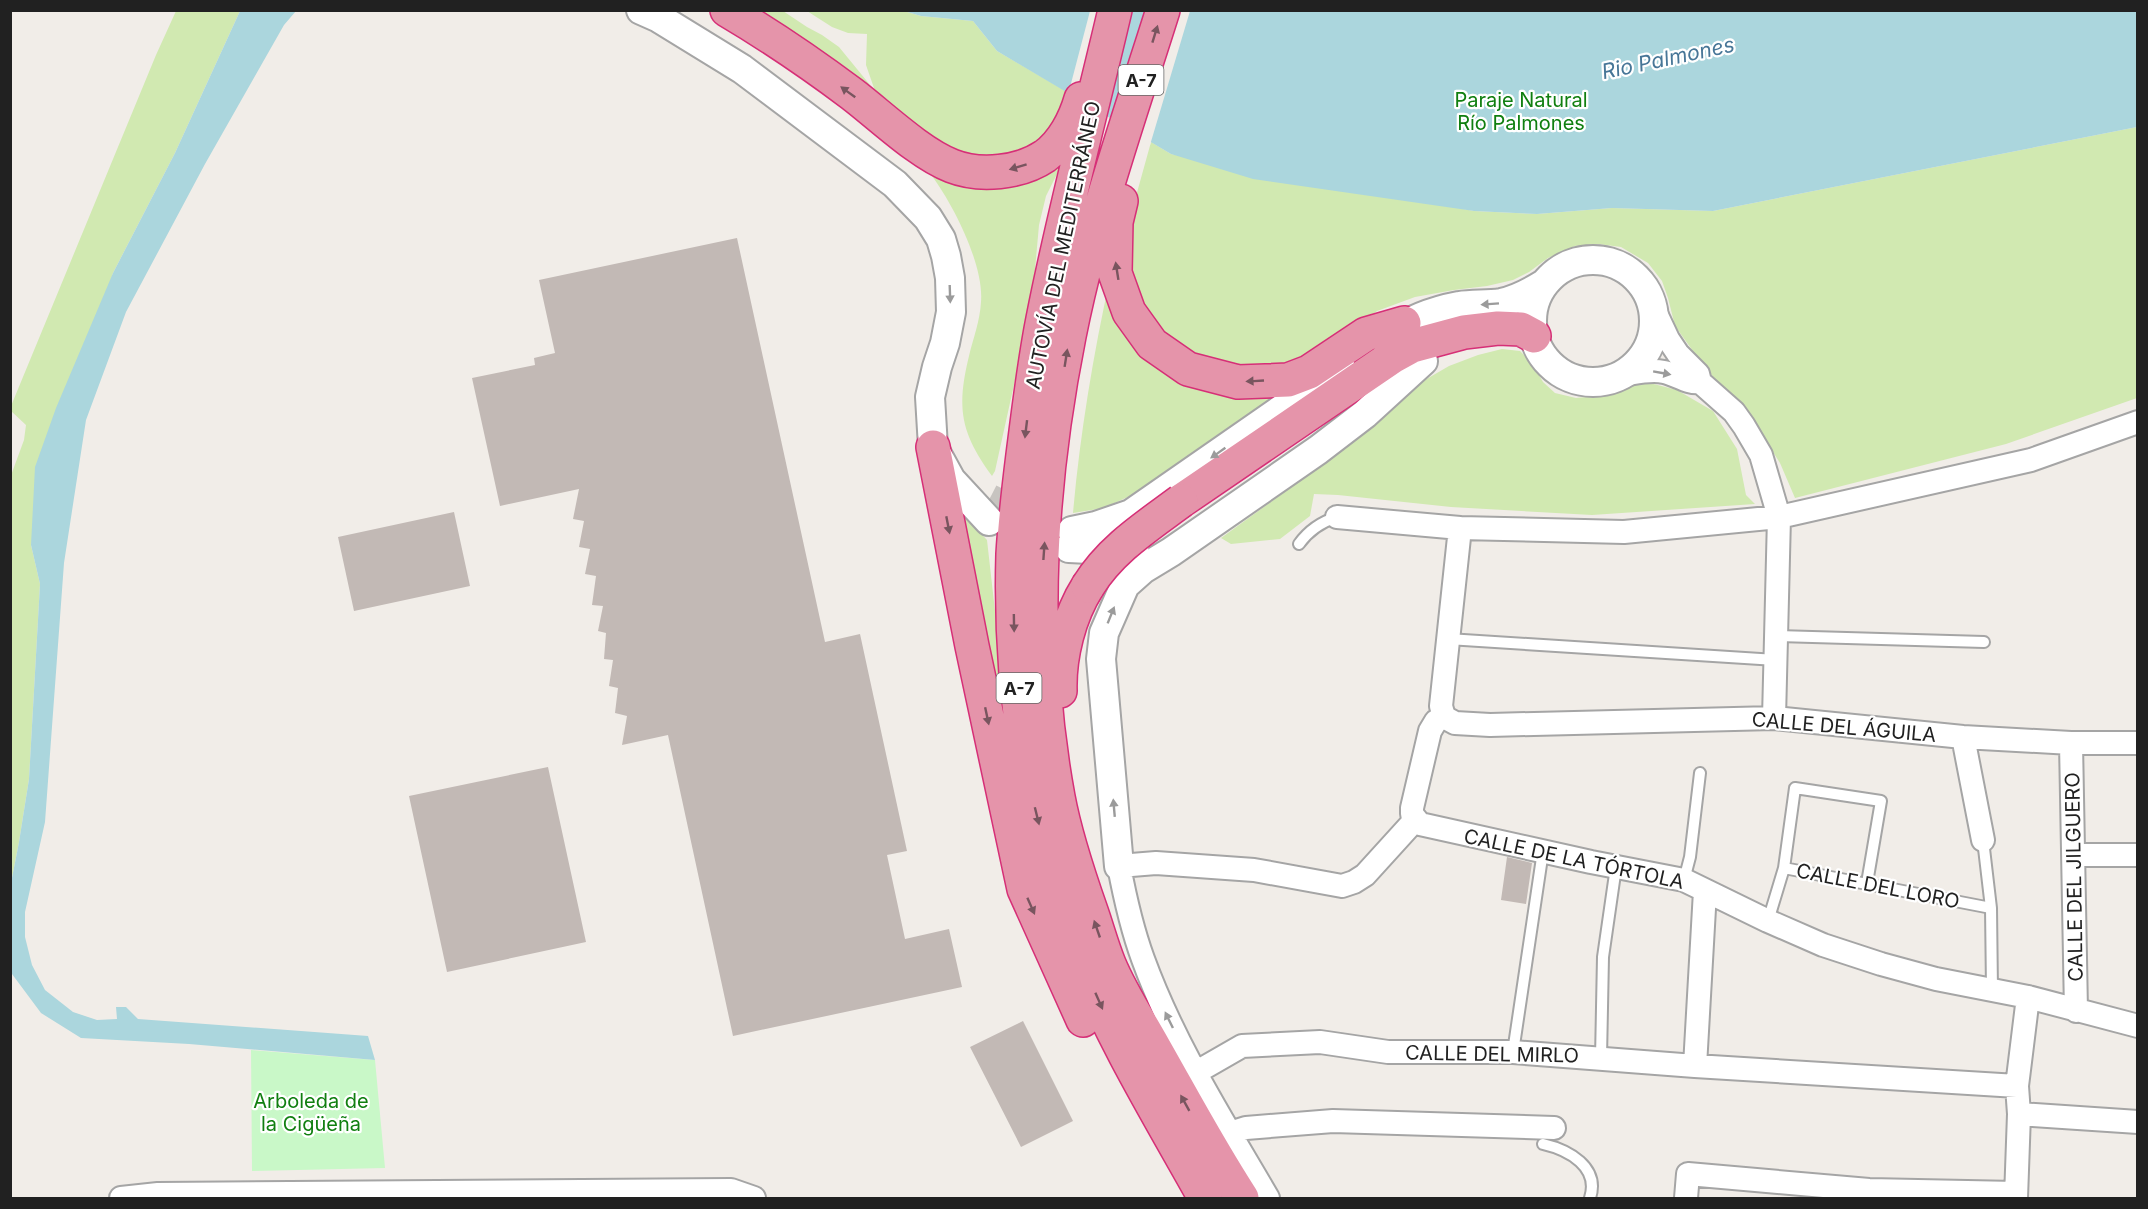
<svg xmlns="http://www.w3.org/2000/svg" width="2148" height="1209" font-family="Inter,sans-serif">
<rect width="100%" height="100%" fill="#f1ede8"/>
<path fill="#d1e9b1" d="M176,11h64l-65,142 -62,120 -82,272 9,39 -11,195 -10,63 -8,41 -1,-405 14,-38 2,-15 -15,-14v-5l145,-351z
M757,11h26l24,16 15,8 17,12 36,44 -9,-26 1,-31 -19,-1 -16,-6 -25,-16h97l17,5 52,5 24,30 72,42 -12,37 -59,35 -63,-21z
M2137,127v271l-131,46 -211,54 -15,-35 -23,-36 -54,-62 -28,-39 -7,-28 -6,-17 -14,-18 -27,-16 -23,-3 -23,2 -27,12 -19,14 -16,8 -26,6 -33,4 -39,7 -38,14 -51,40 -37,17 -35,4 -65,-14 -42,-35 -21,-59 7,-57 18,-65 20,12 303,57 63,3 75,-6 101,3z
M1065,158l-19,38 -7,29 -7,78 -37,168 -3,5c-31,-43 -36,-67 -23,-120 4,-17 11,-35 12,-54 3,-37 -27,-96 -49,-126l36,9z
M1110,278l15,47 156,68 -147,101 -30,14 -31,5c7,-79 20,-157 37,-235z
M1502,349l18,2 12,12 11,19 12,11 21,5 31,-3 21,-10 18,-3 31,8 36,21 24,38 9,46 9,9 -163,11 -141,-8 -113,-12 -24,-1 -4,22 -30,23 -49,5 -10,-6 65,-47 132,-107 31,-18 29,-11z
M956,504l15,19 16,17 24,213z"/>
<path fill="#c9f8c8" d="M251,1050l124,10 10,108 -133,3z"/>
<path fill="#abd6dd" d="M240,11h56l-12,14 -79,139 -79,148 -40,108 -22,143 -19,259 -20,90v25l7,28 13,25 28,22 24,8 20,-1 -1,-12h10l12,12 230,17 7,24 -186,-16 -108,-6 -40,-25 -29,-39 -1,-6v-85l8,-41 10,-63 11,-195 -9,-39 4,-78 21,-59 57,-135 62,-120z
M904,11h1233v116l-424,84 -101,-3 -75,6 -63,-3 -221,-32 -82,-25 -174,-103 -24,-30 -52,-5z"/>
<path fill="#f1ede8" d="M1090,11h42l-27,107 -37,-23z
M1146,11h44l-40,134 -38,-23z"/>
<path fill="#c2b9b5" d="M737,238l88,404 35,-8 47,217 -20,4 18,84 44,-10 13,58 -229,49 -65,-301 -46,10 5,-29 -12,-3 3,-25 -9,-2 4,-26 -9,-1 2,-26 -8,-2 5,-25 -11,-1 4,-29 -11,-2 5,-25 -11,-2 5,-26 -11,-2 6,-30 -79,17 -28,-128 63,-13 -1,-7 21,-5 -16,-73z
M454,512l16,74 -116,25 -16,-74z
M548,767l38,175 -139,30 -38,-176z
M1507,857l25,6 -6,41 -25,-4z
M1023,1021l50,100 -52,26 -51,-100z"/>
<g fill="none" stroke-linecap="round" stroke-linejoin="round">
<path stroke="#c7c4c0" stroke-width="28" stroke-dasharray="28 14" stroke-linecap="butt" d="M990,498l45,23"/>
<g stroke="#a5a5a5" stroke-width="14">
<path id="service" d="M1299,544c10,-14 22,-22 38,-27
M1776,636l208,6
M1448,639l328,21
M1983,840l8,68 1,82
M1784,868l11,-80 86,13 -14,82
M1684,880l6,-23 10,-84
M1768,921l16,-53 207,40
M1513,1052l30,-201
M1601,1058l2,-101 13,-90
M1543,1144c26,6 57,23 47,54"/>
</g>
<g stroke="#a5a5a5" stroke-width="26">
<path id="minor" d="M1652,305l16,34 10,15 20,20 2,8 34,30 10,14 17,29 18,62 -5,201
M1621,375c15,-2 29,-6 43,-3 13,3 24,12 36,10
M1337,517l123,11 -19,178 3,11 -8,4 -6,10 -18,77v6l8,10 171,38 93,18 84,41 55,24 58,19 55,15 92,18 110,29
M1460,528l164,4 155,-15 252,-57 107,-38
M1444,717l11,6 35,2 284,-7 189,19 108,6h67
M1963,737l20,103
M2071,743l5,268
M2075,855h63
M1695,1066l10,-175
M1195,1073l47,-27 78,-4 68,10h125l182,14 322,20
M2019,1114l119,8
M1230,1133l16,-5 87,-7 221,7
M121,1198l37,-4 573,-4 23,8
M1268,1198c-45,-77 -94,-154 -125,-239 -11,-30 -18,-61 -24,-93l37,-3 98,7 88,16 12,-4 11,-7 50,-55
M1686,1198l2,-24 181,16 147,3
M2016,1198l3,-84 -2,-28 11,-89"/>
</g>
<g stroke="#a5a5a5" stroke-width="32">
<path id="tertiary" d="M641,10l18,8 83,51 153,115 33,34 13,21 5,17 4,22 1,34 -6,31 -8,24 -7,30 3,50 18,33 38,41
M1532 321a61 61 0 1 1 122 0a61 61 0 1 1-122 0Z
M1386,336c23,-16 46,-25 73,-30 14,-2 28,-1 42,-3 16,-3 30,-11 43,-19
M1072,531l24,-5 35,-12 210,-146
M1069,548l20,1 46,-5
M1119,866l-18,-207 3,-26 21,-48 18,-16 28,-17 147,-102 47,-36 58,-53"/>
</g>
<g stroke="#d62f77" stroke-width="36">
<path id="motorway" d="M727,10c44,26 85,54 125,84 30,23 67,59 100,72 28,11 68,7 93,-10 18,-13 30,-36 36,-57
M1115,10c-24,103 -52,206 -72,309 -9,45 -14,90 -20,136 -4,32 -8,66 -10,99 -4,132 17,279 66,402 34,85 82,163 126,242
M1163,10c-34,108 -72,215 -94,326 -30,150 -39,309 -11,461 7,38 20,77 33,114 6,17 11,36 18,53 12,29 30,56 45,83 29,51 56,102 88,151
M1121,201l-5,21 -1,51 14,39 23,32 36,25 50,13 50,-2 21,-8 57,-38 38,-11
M933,447l39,199 52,243 59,131
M1181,501l211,-144 20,-11 52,-14 34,-4 23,1 13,7
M1060,691c-1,-35 9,-75 28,-105"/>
</g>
<use href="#service" stroke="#fff" stroke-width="10"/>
<use href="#minor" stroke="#fff" stroke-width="22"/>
<use href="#tertiary" stroke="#fff" stroke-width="28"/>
<use href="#motorway" stroke="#e594aa" stroke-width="33"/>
<g stroke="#d62f77" stroke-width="36" stroke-linecap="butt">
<path id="motorway-bridge" d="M1088,586c23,-37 58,-59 93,-85"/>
</g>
<use href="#motorway-bridge" stroke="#e594aa" stroke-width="33"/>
</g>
<defs><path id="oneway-solid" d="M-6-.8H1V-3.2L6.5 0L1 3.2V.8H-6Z" transform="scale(1.5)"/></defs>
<g fill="#79555f">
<use href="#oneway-solid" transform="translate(1155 34) rotate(-73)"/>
<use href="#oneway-solid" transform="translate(848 92) rotate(-144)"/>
<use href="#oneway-solid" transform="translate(1018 167) rotate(163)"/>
<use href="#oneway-solid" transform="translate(1117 271) rotate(-99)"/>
<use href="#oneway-solid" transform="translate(1066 358) rotate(-81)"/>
<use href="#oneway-solid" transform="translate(1255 381) rotate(177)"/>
<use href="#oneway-solid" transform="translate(1026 429) rotate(97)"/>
<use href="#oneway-solid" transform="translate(948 525) rotate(79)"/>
<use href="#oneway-solid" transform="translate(1044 551) rotate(-86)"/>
<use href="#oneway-solid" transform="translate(1014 623) rotate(89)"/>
<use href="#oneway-solid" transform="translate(987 716) rotate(78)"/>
<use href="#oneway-solid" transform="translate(1037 816) rotate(76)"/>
<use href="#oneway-solid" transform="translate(1031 906) rotate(66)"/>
<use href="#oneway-solid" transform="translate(1097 929) rotate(-109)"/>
<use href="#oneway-solid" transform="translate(1099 1001) rotate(66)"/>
<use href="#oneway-solid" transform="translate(1185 1103) rotate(-119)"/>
</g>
<g fill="#9b9b9b">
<use href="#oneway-solid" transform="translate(950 294) rotate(88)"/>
<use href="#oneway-solid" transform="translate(1490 304) rotate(176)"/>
<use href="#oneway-solid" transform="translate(1662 373) rotate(10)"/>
<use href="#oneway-solid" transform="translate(1218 453) rotate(145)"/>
<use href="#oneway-solid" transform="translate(1111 615) rotate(-68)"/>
<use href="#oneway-solid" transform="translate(1114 808) rotate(-95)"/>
<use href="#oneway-solid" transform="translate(1169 1020) rotate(-116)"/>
</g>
<g text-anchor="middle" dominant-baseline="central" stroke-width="4.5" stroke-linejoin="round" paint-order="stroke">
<g fill="#fff" stroke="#646464" stroke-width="1.5">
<rect x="1118.5" y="65" width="45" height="30" rx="4.5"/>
<rect x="996.5" y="673" width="45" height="30" rx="4.5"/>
</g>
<g font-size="18" font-weight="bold" fill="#212121">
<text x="1141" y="80">A-7</text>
<text x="1019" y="688">A-7</text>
</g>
<g font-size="20" fill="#107f10" stroke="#fff">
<text x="1521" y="100">Paraje Natural<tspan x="1521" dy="23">Río Palmones</tspan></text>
<text x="311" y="1101">Arboleda de<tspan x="311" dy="23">la Cigüeña</tspan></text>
</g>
<g font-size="20" fill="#212121" stroke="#fff">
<text transform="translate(1063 245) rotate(-78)">AUTOVÍA DEL MEDITERRÁNEO</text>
<text transform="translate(1844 727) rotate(5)">CALLE DEL ÁGUILA</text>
<text transform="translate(1574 859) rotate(12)">CALLE DE LA TÓRTOLA</text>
<text transform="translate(2074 877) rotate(-91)">CALLE DEL JILGUERO</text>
<text transform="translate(1878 886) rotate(11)">CALLE DEL LORO</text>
<text transform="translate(1492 1054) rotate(1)">CALLE DEL MIRLO</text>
</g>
<g font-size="21" font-style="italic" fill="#477697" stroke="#fff">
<text transform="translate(1668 58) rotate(-12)">Rio Palmones</text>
</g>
</g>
<rect width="2148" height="1209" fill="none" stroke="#212121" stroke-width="24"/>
</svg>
